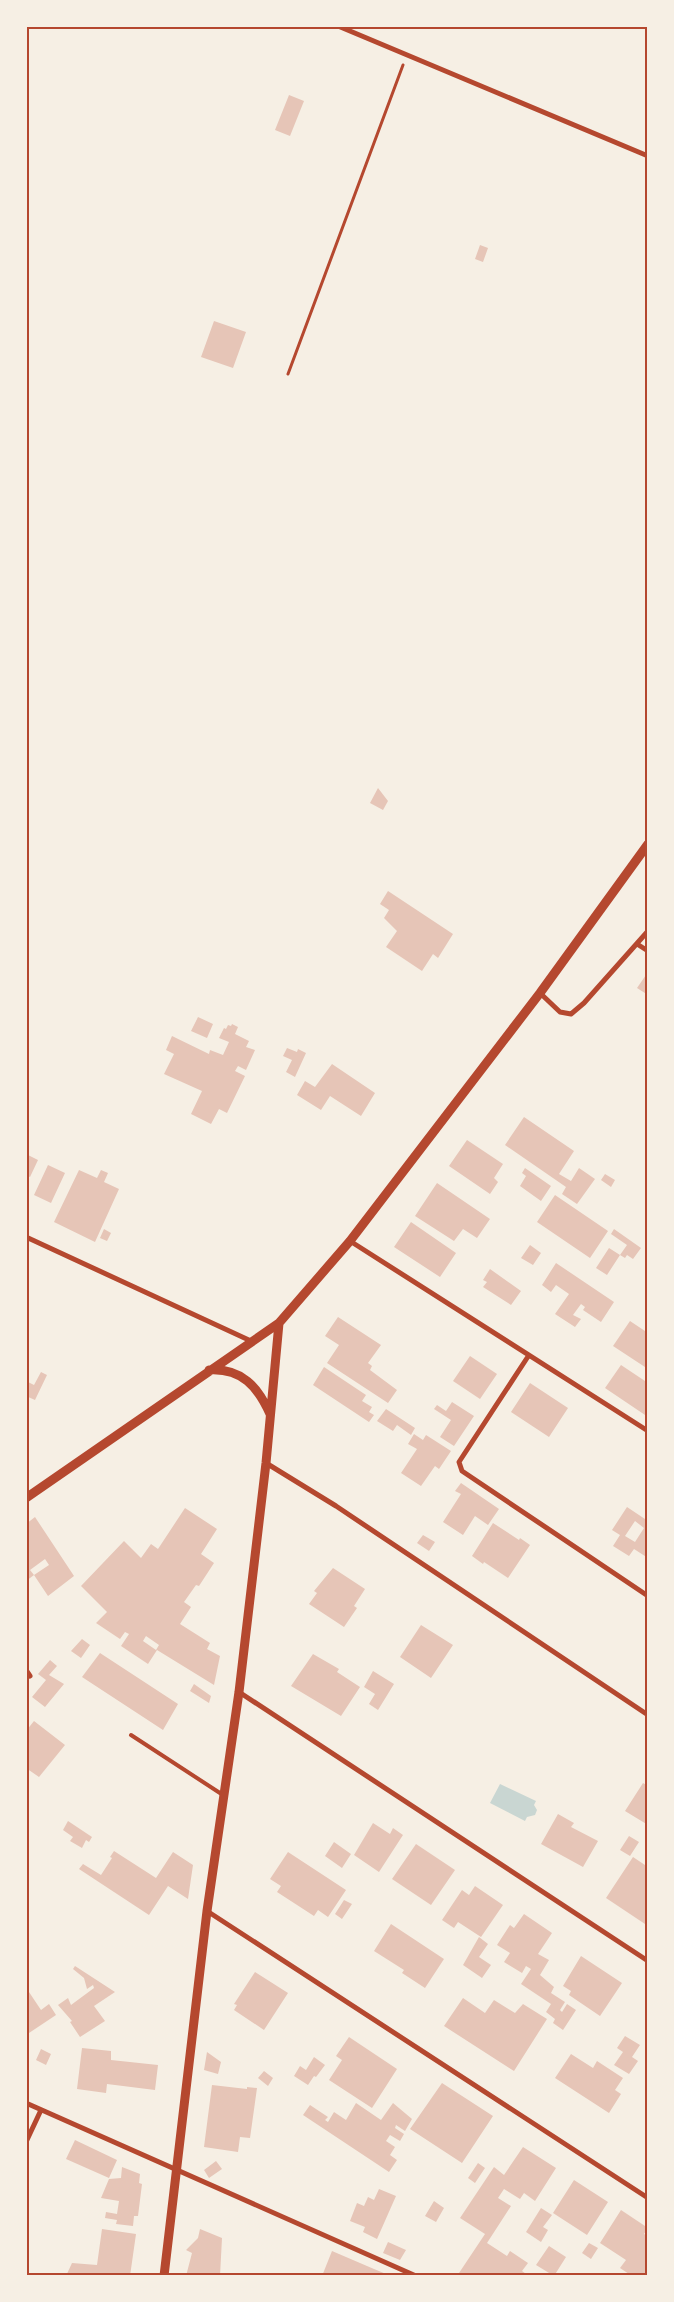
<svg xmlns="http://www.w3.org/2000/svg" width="674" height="2302" font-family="Raleway,sans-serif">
<rect width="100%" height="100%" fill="#f6efe4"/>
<path fill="#c9d6d2" d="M500,1784l36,17 -2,4 3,5 -2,5 -8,2 -2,4 -35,-18z"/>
<path fill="#e6c5b7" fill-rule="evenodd" d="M289,95l15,6 -14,35 -15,-6z
M480,245l8,3 -5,14 -8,-3z
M214,321l32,11 -13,36 -32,-11z
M378,788l10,13 -5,9 -13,-7z
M388,891l65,43 -15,24 -5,-4 -11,17 -36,-24 11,-16 -13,-13 5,-8 -9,-6z
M648,972v23l-11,-7z
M198,1017l15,7 -6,14 -16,-7z
M232,1024l6,3 -3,7 14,7 -3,6 9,3 -9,20 -8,-4 -3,5 10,5 -18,37 -8,-4 -8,15 -20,-10 11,-23 -38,-17 10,-20 -8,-4 6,-14 37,18 1,-4 13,5 6,-13 -10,-4 5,-10 2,1 2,-4 3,1z
M287,1048l10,4 1,-3 8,4 -11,24 -9,-5 6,-12 -9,-4z
M332,1064l43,29 -14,23 -31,-20 -9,14 -24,-15 8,-14 10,6z
M524,1117l50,34 -15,23 12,7 8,-13 16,11 -18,25 -15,-10 4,-7 -61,-42z
M467,1140l36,24 -9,14 4,4 -8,12 -41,-28z
M26,1154l12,6 -8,17 -2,-1 -2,3z
M48,1165l17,8 -14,30 -17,-8z
M525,1168l26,18 -10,15 -21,-15 6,-10 -4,-3z
M79,1170l18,8 4,-8 7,3 -4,9 15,7 -24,53 -41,-20z
M605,1174l10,6 -4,7 -10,-7z
M437,1183l53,36 -13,19 -14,-9 -9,12 -39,-25z
M555,1195l53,36 -18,27 -53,-36z
M411,1222l45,31 -16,24 -46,-30z
M104,1229l7,4 -4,8 -7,-3z
M614,1229l27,19 -8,11 -6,-4 -2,3 -5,-3 7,-10 -16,-11z
M530,1245l11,8 -8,12 -12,-7z
M609,1248l11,7 -13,20 -11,-7z
M556,1263l58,39 -13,20 -18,-12 2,-3 -4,-3 -8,11 8,4 -6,8 -20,-13 14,-20 -13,-9 -5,7 -9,-7z
M490,1269l31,22 -10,14 -28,-18 4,-5 -4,-2z
M338,1317l43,28 -13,18 4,3 -2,4 27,20 -9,13 -61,-40 12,-18 -14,-9z
M630,1321l18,12v36l-35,-23z
M470,1356l27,18 -17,25 -27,-18z
M621,1365l27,18v34l-43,-29z
M324,1367l42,28 -4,6 10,6 -3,5 5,3 -5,7 -56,-37z
M41,1372l6,3 -12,25 -9,-4v-15l8,4z
M530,1383l38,25 -19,29 -38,-25z
M452,1402l22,14 -20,30 -14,-9 11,-17 -17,-11 3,-4 9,6z
M386,1409l29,19 -4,7 -14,-10 -4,6 -16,-10z
M414,1434l9,6 3,-5 25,16 -12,18 -4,-3 -14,20 -20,-13 16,-24 -9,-5z
M461,1483l38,26 -11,16 -13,-9 -12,19 -20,-13 18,-28 -6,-3z
M627,1507l21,14v43l-3,-2 3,-4 -14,-9 -5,7 -16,-10 7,-11 -8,-5zM635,1521l9,7 -9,14 -10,-6z
M185,1508l32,21 -16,25 13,9 -15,23 -3,-1 -12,17 7,5 -11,17 30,19 -3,6 13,7 -6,29 -57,-35 -9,14 -27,-18 8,-12 -4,-2 -5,7 -24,-16 11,-11 -26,-26 43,-45 17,17 10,-14 7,5zM146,1636l13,9 -3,5 -13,-9z
M35,1517l39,59 -26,20 -14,-21 -8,6v-57zM45,1559l4,6 -15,10 -4,-5z
M493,1523l26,17 1,-2 10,7 -22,33 -24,-16 -1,2 -11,-8z
M423,1535l12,7 -6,9 -12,-8z
M333,1568l32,21 -11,17 3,2 -13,19 -35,-23 8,-11 -3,-2z
M421,1625l32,20 -22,33 -31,-21z
M82,1639l8,6 -9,13 -10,-7z
M100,1653l78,51 -15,26 -81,-53z
M313,1654l26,15 -2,3 23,15 -19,29 -50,-30z
M50,1660l7,6 -8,9 15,9 -19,23 -13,-10 14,-17 -8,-6z
M373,1671l21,13 -16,26 -9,-6 6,-10 -11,-7z
M194,1684l17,12 -2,7 -19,-12z
M34,1721l31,24 -26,32 -13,-9v-37z
M643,1783l5,3v39l-23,-14z
M558,1814l16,9 -3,4 27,14 -15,26 -42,-23z
M68,1821l24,16 -3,5 -3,-2 -4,8 -12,-7 3,-4 -10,-7z
M373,1823l17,11 3,-6 10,7 -24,37 -25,-17z
M629,1836l10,6 -9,14 -10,-6z
M334,1842l17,12 -9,14 -17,-12z
M416,1844l39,26 -24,35 -39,-26z
M114,1851l42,27 17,-26 20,13 -5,34 -20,-13 -19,29 -70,-46 4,-5 18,11 11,-17 -2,-1z
M288,1852l58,38 -18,27 -10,-7 -4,6 -37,-24 4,-6 -11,-7z
M633,1857l15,10v59l-42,-28z
M475,1886l28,19 -22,32 -23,-15 -4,6 -12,-8 20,-30 7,5z
M344,1900l8,4 -10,15 -7,-5z
M524,1914l28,19 -14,21 11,6 -9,15 14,12 -3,6 14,9 -5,8 2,2 5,-8 9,6 -13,20 -10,-7 2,-4 -9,-7 5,-8 -30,-20 10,-15 -5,-3 -4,7 -18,-11 6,-9 -13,-8 13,-20 4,3z
M391,1924l53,35 -19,29 -23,-15 2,-3 -30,-19z
M479,1937l9,7 -9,13 12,8 -9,13 -19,-13z
M581,1956l41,27 -22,33 -31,-21 2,-4 -8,-5z
M75,1966l40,26 -21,14 11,15 -25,16 -10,-15 2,-1 -14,-16 10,-7 3,7 23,-17 -1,-3 -6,4 -3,-11 -11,-9z
M255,1972l33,21 -24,37 -30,-20 3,-5 -3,-1z
M29,1992l12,18 8,-6 7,11 -30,20v-41z
M463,1998l22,15 9,-13 21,13 8,-9 24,15 -33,52 -70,-45z
M625,2036l15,9 -8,12 6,4 -9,13 -15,-9 9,-13 -6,-4z
M349,2037l48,32 -25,39 -43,-28 13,-20 -6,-4z
M82,2048l29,3v9l47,5 -3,25 -48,-6 -1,9 -29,-4z
M41,2049l10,5 -5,11 -10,-5z
M207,2052l14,10 -3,12 -14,-4z
M571,2054l22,14 4,-7 26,17 -8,12 6,4 -12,19 -54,-35z
M314,2057l11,8 -9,12 -2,-1 -6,9 -14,-9 6,-10 6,4z
M264,2071l9,7 -5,8 -10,-8z
M442,2083l51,33 -31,47 -52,-34z
M212,2085l35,4v-2l10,1 -7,50 -10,-1 -2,15 -34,-5z
M356,2103l25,17 12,-17 19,16 -7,12 -9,-6 -1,3 9,6 -4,7 -10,-6 -4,6 9,6 -5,8 7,5 -8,12 -86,-57 7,-10 18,12 -3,3 3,2 6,-10 12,8z
M75,2140l42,20 -8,18 -43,-19z
M523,2147l33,21 -21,33 -11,-8 -4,6 -16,-10 -6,9 13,8 -24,37 20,13 3,-5 18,12 -6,8 7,5h-72l28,-42 -25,-16 34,-51 10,8z
M216,2161l6,8 -13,9 -5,-8z
M478,2163l7,5 -10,15 -7,-5z
M122,2167l18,7 -1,9 3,1 -4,32h-4l-1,10 -17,-2 1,-4 -12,-2 1,-6 11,2 2,-13 -18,-3 8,-19 12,-1z
M574,2180l34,22 -21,33 -34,-22z
M379,2189l17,7 -19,43 -14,-7 2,-5 -15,-6 7,-18 7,3 4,-9 6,3z
M434,2201l10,7 -8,14 -11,-6z
M541,2208l11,7 -9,12 5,3 -7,12 -15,-10z
M621,2210l27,18 -4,6 4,2v40h-16l-12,-8 6,-8 -26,-17z
M102,2229l34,5 -6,42h-64l6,-13 25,2z
M200,2229l22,9 -2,38h-34l6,-23 -6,-3 12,-12z
M388,2242l18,8 -6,10 -17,-7z
M589,2243l9,5 -7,11 -9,-6z
M549,2246l17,11 -12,19 -18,-11z
M332,2251l42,18 17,7h-69z"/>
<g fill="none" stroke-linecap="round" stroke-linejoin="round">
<path stroke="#b5482f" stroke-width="3" d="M288,374l115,-309"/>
<path stroke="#b5482f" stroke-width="4" d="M131,1735l92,60"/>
<path stroke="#b5482f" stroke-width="5" d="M338,26l310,130
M637,944l11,7
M540,993l20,19 11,2 13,-11 64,-72
M26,1237l225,104
M350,1241l298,190
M529,1355l-70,107 3,9 186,125
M266,1463l70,43 312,209
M26,1670l4,6
M239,1692l409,269
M207,1911l441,287
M26,2103l390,173
M26,2142l15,-32"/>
<path stroke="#b5482f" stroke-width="9" d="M209,1370c33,-2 49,17 61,44
M26,1498l253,-175 71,-82 190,-248 108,-149
M164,2276l43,-365 32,-219 27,-229 13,-140"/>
</g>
<rect width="674" height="2302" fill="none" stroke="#f6efe4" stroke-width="55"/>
<rect x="28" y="28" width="618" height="2246" fill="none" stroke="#b5482f" stroke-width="2"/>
</svg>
